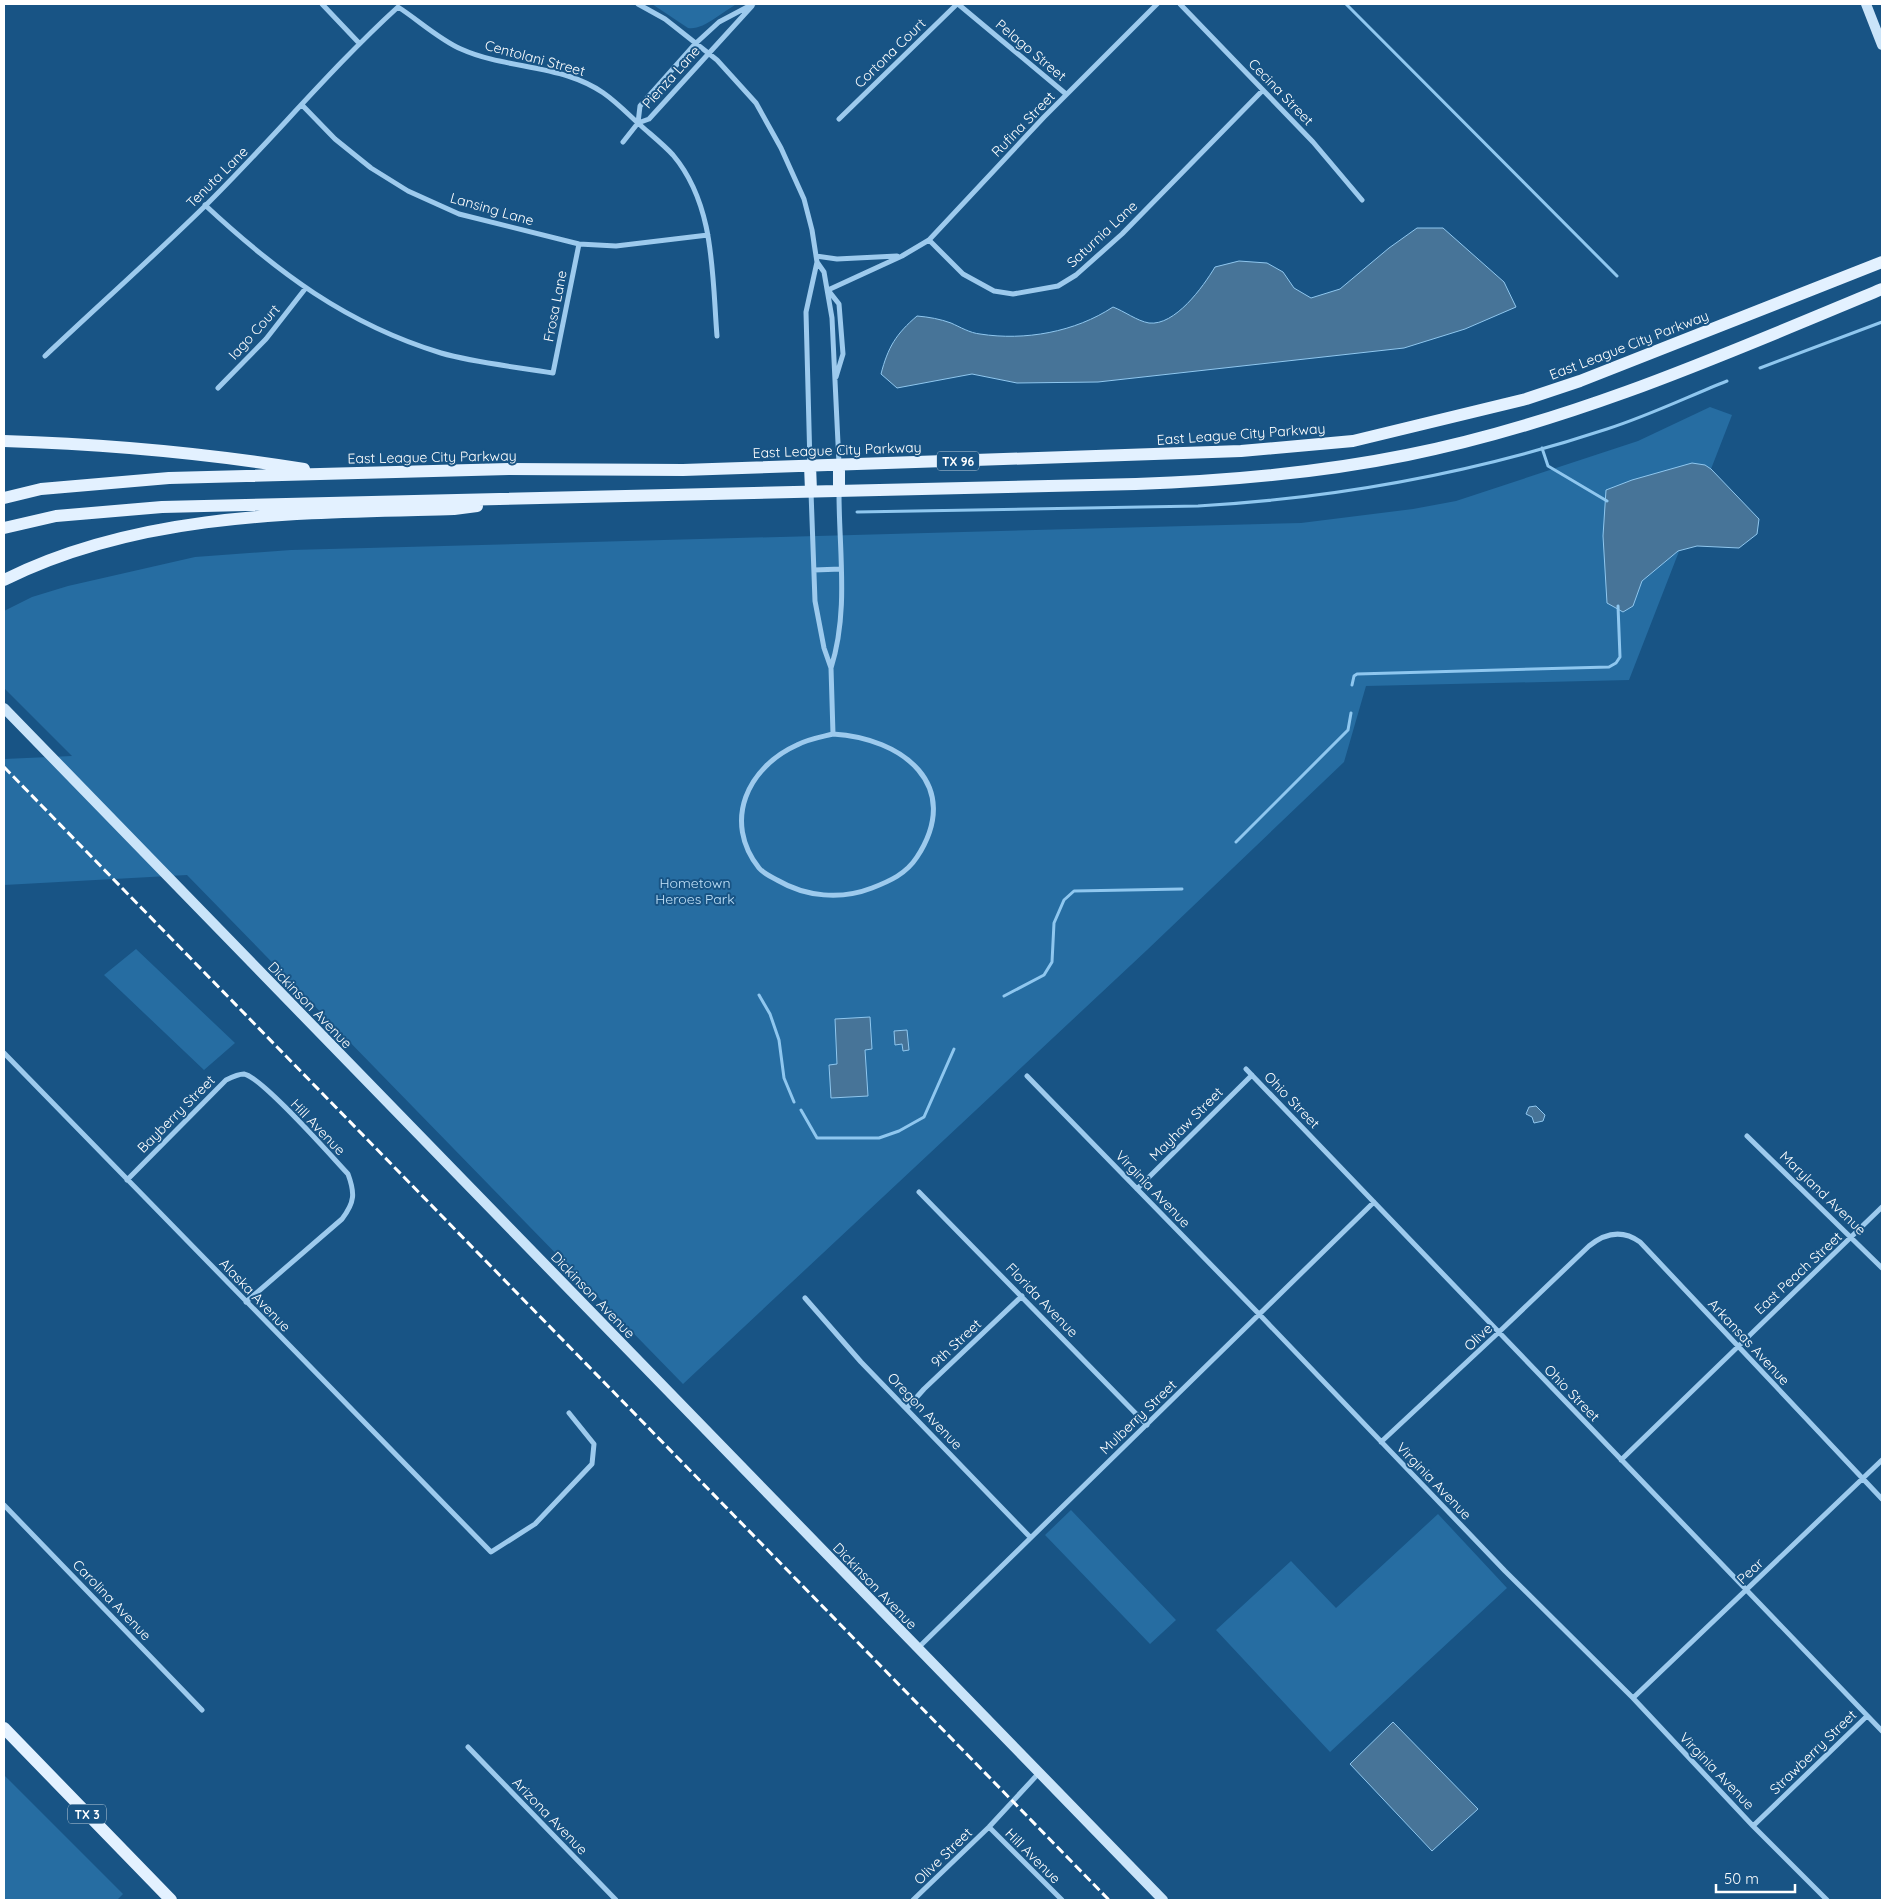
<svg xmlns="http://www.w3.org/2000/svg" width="1886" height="1904" font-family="Quicksand,sans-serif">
<rect width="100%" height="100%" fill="#185485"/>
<path fill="#266da2" d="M652,4h85c-14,7 -34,27 -49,24z
M1710,407l22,8 -103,265 -263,6 -22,76 -197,188 -464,434 -496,-509 -183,10v-126l68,-3 -68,-68v-77l28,-14 36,-11 127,-29 96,-7 1010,-27 112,-14 43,-8 182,-60z
M136,949l99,94 -31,27 -100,-95z
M1071,1510l105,110 -26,24 -105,-109z
M1438,1514l69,74 -177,164 -114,-122 75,-69 45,47z
M4,1775l119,119 -6,6h-113z"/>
<path fill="#477498" stroke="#8fc7ef" d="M1417,228h26l61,54 12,25 -51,22 -61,19 -306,34 -81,1 -45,-9 -75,14 -16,-14c7,-27 15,-40 36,-58 12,1 23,3 34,7 9,4 19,10 29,11 45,7 95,-2 133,-27 11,4 24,14 36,16 26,3 54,-36 66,-56l24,-6 28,2 16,9 11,16 17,10 29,-9 49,-41z
M1692,463l13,2 6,4 48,50 -2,15 -18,14 -42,-2 -19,5 -36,30 -9,25 -10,6 -16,-9 -4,-67 3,-46 26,-10z
M870,1017l2,32 -7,1 3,46 -37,2 -2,-33 8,-1 -2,-45z
M907,1030l2,20 -6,1 -1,-7 -7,1 -1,-14z
M1536,1106l9,9 -2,6 -9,2 -2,-6 -6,-3 3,-7z
M1393,1722l85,87 -46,42 -82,-87z"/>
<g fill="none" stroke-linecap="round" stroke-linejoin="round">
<path stroke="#8fc7ef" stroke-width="3" d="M1346,4l271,272
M1760,368l122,-46
M1542,448l6,18 59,35
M857,512l341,-6c140,-8 276,-33 409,-77 41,-13 80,-32 120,-48
M1352,685l2,-9 3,-2 252,-7 7,-4 4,-6 -2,-51
M1236,842l112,-112 3,-17
M759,995l11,19 9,26 5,38 10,24
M1004,996l40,-21 8,-13 2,-39 10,-23 10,-9 108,-2
M801,1110l16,28h62l20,-7 25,-14 30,-68"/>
<path stroke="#9dcaed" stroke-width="5" d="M322,4l37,39
M638,4l27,15 52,41 39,43 25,45 23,51 8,31 5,32 7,10 8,46 7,146
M958,4l108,90
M1180,4l133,138 49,58
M302,105l33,34 36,29 37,23 51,23 120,30 37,2 92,-11
M839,119l118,-115
M638,123l11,-4 103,-113
M623,142l15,-19 2,-17 55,-62 24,-22 34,-18
M205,205c72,67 141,119 236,148 35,10 76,14 112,20l26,-129
M929,240l34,34 31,17 19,3 45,-8 18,-11 46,-41 141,-144
M816,256l21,3 60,-3
M45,356c53,-50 108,-99 160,-150 66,-65 125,-137 193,-199 19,12 42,33 63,42 33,15 72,16 107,27 34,11 46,25 71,48 11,10 24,20 34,31 42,50 39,119 44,181
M836,377l7,-23 -4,-50 -11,-14 74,-34 27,-16 115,-123 113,-113
M218,388l48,-49 39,-50
M810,465l-4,-153 11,-50
M811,492l4,109 9,47 7,20 2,66
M814,570l27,-1
M831,668c18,-57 8,-116 8,-175
M833,734c69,4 131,51 84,123 -11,17 -27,24 -45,31 -31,12 -66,9 -95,-8 -6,-3 -14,-7 -18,-12 -37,-47 -11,-101 38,-123 11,-6 24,-8 36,-11z
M4,1053l487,499 44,-28 57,-60 2,-20 -25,-31
M1246,1069l636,662
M1027,1076l232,238 246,257 128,127 120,128 74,74
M1747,1136l135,132
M127,1180l99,-100c6,-3 12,-6 18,-6 18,3 87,82 104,100 7,19 7,28 -6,45l-96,83
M1137,1189l115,-114
M919,1192l228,233
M805,1298l56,64 169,175
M907,1408l17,-19 98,-93
M1381,1442l118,-110 90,-86c16,-13 33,-17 51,-4l242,257
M1621,1460l261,-253
M4,1505l198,205
M918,1648l456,-446
M1633,1698l249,-238
M468,1747l148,153
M1753,1826l114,-110
M989,1827l73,73
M913,1900l76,-73 49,-53"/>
<path stroke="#cae4f9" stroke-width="10" d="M1866,4l16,41
M4,708l1159,1192"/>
<path stroke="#e3f1ff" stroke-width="12" d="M4,441c100,3 200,12 300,28
M810,465l1,26
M839,465v25
M4,498l37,-9 128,-11 340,-9 174,1 558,-19 112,-10 173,-42 54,-18 302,-119
M4,528l52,-12 106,-9 974,-23c91,-3 182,-11 271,-29 165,-33 321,-102 475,-166
M4,580c138,-69 299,-67 450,-71l23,-3
M4,1728l167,172"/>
<path stroke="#fff" stroke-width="3" stroke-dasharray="9 4" stroke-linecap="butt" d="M4,767l1105,1133"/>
</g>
<g text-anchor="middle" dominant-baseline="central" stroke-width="4" stroke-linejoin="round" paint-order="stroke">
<g fill="#185485" stroke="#baccda" stroke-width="1">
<rect x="937" y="451.5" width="42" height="19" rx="4"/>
<rect x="68" y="1804.5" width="38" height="19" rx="4"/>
</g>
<g font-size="12" font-weight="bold" fill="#fff">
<text x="958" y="461">TX 96</text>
<text x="87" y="1814">TX 3</text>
</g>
<g font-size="14" fill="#fff" stroke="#185485">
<text transform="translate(1031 50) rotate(40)">Pelago Street</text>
<text transform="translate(890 53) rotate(-44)">Cortona Court</text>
<text transform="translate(535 58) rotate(15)">Centolani Street</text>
<text transform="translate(671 77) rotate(-48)">Pienza Lane</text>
<text transform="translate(1281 92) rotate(46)">Cecina Street</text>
<text transform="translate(1023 124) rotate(-46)">Rufina Street</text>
<text transform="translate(217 177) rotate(-45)">Tenuta Lane</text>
<text transform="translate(492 209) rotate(16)">Lansing Lane</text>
<text transform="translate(1102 234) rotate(-43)">Saturnia Lane</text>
<text transform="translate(555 306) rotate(-79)">Frosa Lane</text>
<text transform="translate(254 332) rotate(-48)">Iago Court</text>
<text transform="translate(1629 345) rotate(-21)">East League City Parkway</text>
<text transform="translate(1241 434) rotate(-4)">East League City Parkway</text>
<text transform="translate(837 450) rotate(-2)">East League City Parkway</text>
<text transform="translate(432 457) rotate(-1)">East League City Parkway</text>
<text transform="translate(310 1005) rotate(46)">Dickinson Avenue</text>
<text transform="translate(1292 1100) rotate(46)">Ohio Street</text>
<text transform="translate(176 1114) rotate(-45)">Bayberry Street</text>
<text transform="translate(1186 1124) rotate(-45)">Mayhaw Street</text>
<text transform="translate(318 1127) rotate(46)">Hill Avenue</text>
<text transform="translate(1153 1189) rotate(46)">Virginia Avenue</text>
<text transform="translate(1823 1193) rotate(44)">Maryland Avenue</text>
<text transform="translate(1798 1273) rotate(-43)">East Peach Street</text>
<text transform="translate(255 1295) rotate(46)">Alaska Avenue</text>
<text transform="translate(593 1295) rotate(46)">Dickinson Avenue</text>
<text transform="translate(1042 1300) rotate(46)">Florida Avenue</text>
<text transform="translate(1478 1337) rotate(-43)">Olive</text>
<text transform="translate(1749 1342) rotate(47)">Arkansas Avenue</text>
<text transform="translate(956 1343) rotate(-43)">9th Street</text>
<text transform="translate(1572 1393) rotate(46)">Ohio Street</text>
<text transform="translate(925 1411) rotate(46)">Oregon Avenue</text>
<text transform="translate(1138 1417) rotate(-44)">Mulberry Street</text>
<text transform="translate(1434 1481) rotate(46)">Virginia Avenue</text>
<text transform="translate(1750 1571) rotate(-43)">Pear</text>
<text transform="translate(875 1586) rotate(46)">Dickinson Avenue</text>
<text transform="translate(112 1600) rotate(46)">Carolina Avenue</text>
<text transform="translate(1813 1752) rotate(-44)">Strawberry Street</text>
<text transform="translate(1717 1771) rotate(46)">Virginia Avenue</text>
<text transform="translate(550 1816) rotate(46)">Arizona Avenue</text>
<text transform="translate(943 1856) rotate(-44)">Olive Street</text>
<text transform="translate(1033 1856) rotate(45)">Hill Avenue</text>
</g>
<g font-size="14" fill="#c2e2f9" stroke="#185485">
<text x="695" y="883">Hometown<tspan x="695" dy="16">Heroes Park</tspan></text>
</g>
</g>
<rect width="1886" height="1904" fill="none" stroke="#ffffff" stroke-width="10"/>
<path d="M1716 1884v8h79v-8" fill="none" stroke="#ffffff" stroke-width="2.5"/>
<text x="1724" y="1884" font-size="15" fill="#ffffff" stroke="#185485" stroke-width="4" paint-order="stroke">50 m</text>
</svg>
